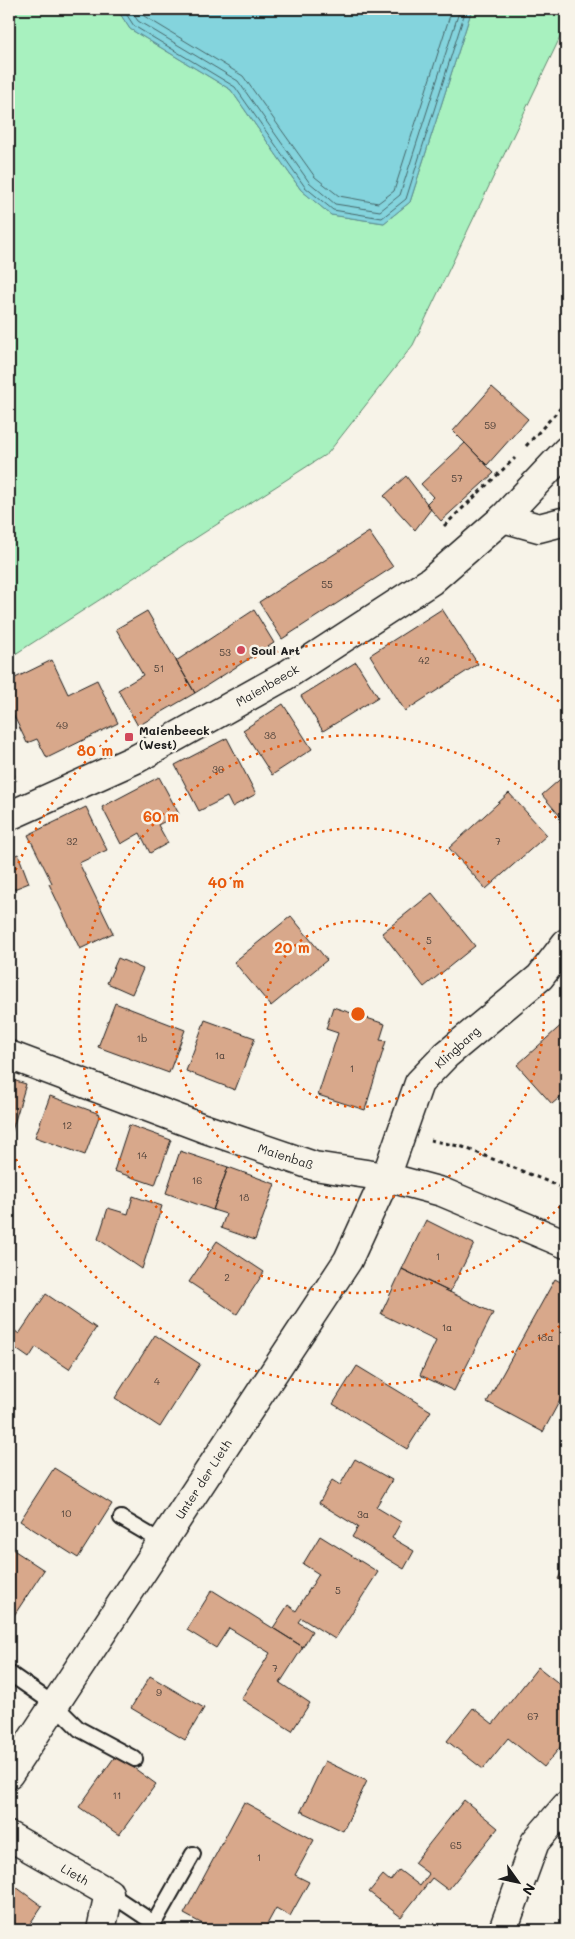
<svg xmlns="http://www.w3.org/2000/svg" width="575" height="1939" font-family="Mali,sans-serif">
<rect width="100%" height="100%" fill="#f7f3e8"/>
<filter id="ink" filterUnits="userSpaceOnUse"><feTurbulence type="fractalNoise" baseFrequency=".02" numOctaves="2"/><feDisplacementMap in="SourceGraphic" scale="10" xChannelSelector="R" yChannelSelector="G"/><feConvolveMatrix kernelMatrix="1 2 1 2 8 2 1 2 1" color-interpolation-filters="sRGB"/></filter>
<g filter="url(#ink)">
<path fill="#a8f1bf" stroke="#62866e" d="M9,9h108l13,20 101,61 70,100 30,25 53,8 26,-21 62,-193h94v16l-153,320 -85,108 -319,205z"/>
<path fill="#84d4dd" stroke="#5a8a90" d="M117,9h355l-62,193 -26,21 -53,-8 -30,-25 -70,-100 -101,-61z"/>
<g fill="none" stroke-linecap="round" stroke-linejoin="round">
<path stroke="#466669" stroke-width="1" d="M123,9l11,17 101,61 70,100 28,23 49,8 24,-19 60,-190
M130,9l8,12 100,60 71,101 26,22 45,7 20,-16 60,-186
M139,9l5,7 99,60 72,101 24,19 39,7 16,-12 58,-182"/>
</g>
<path fill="#d8a88b" stroke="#1c1c1c" d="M492,387l36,32 -41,46 -34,-34z
M465,443l29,30 -53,48 -15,-17 7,-7 -12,-13z
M406,476l25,33 -16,21 -31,-34z
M369,532l24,35 -111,72 -23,-37z
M442,609l36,55 -73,47 -35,-56z
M254,610l20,33 -79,50 -19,-32z
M147,611l48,82 -57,33 -20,-36 25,-15 -27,-46z
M52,660l16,34 29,-14 21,43 -71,35 -10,-19 -10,4 -18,-37v-25z
M356,662l22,35 -55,34 -22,-35z
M283,704l29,45 -40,26 -29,-45z
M227,738l29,56 -24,13 -5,-10 -28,14 -24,-46z
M566,774v49l-24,-28z
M159,777l20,37 -21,11 10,18 -18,10 -10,-20 -19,11 -19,-37z
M509,793l38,42 -61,54 -37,-41z
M86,807l21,43 -28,13 34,70 -33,16 -31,-65 3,-1 -24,-48z
M18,854l11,29 -20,8v-33z
M432,893l43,53 -51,41 -42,-54z
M291,916l36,44 -56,46 -37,-44z
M118,958l25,11 -11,25 -25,-11z
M115,1003l70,27 -16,43 -71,-26z
M333,1007l52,17 -5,16 6,1 -21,69 -47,-15 20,-62 -12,-4z
M205,1020l50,18 -20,52 -49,-19z
M566,1021v71l-14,12 -35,-39z
M9,1079l17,5 -17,57z
M50,1096l50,18 -15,41 -50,-18z
M129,1125l42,15 -16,45 -41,-14z
M180,1151l48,16 -15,43 -47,-17z
M228,1167l47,17 -20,56 -34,-12 5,-14 -13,-4z
M133,1196l29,10 -20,63 -44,-30 10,-31 20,6z
M426,1220l48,24 -24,48 -48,-23z
M217,1241l47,31 -27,42 -48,-32z
M402,1269l91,44 -39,78 -34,-16 16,-34 -55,-27z
M555,1279l11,6v104l-23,43 -56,-30z
M46,1294l50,34 -27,41 -33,-22 -7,11 -20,-14v-18l10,8z
M155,1335l45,29 -40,63 -45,-29z
M357,1366l74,45 -24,38 -74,-45z
M355,1459l37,21 -16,27 25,15 -9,16 22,13 -10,18 -52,-32 6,-10 -39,-24 13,-23 8,5z
M54,1468l58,36 -34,54 -58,-37z
M320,1536l58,36 -43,67 -34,-21 -3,4 14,9 -9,16 -30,-19 15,-23 8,6 23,-37 -16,-10z
M9,1547l35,23 -35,53z
M566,1564v20l-8,-5z
M212,1590l91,57 -23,36 30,20 -18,28 -51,-32 29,-46 -41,-25 -13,20 -29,-18z
M538,1667l28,22v51l-22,27 -36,-29 -25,31 -36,-28 26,-33 20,16z
M150,1676l54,32 -19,32 -54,-32z
M116,1755l40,29 -37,51 -40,-28z
M325,1761l42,20 -24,50 -42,-20z
M464,1800l34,28 -50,62 -16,-12 -31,39 -32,-25 14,-17 7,6 9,-11 21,16 9,-12 -15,-11z
M244,1802l70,38 -19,35 14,7 -19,34 -14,-8 -12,22h-50l-30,-16z
M12,1884l30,22 -15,22 2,2h-20v-42z"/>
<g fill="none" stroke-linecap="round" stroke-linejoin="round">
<g stroke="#1c1c1c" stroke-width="18">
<path id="service" d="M121,1518l41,24
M9,1673l46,32 24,24 56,30
M109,1893l45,30 39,-69"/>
</g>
<g stroke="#1c1c1c" stroke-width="31">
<path id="minor" d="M9,1055l194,73 111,38 72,11 56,15 124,52
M9,1774l339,-514 38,-83 33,-94 27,-28 94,-78 26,-34
M9,1836l100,57 -8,37
M503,1930l32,-88 31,-36"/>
</g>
<g stroke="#1c1c1c" stroke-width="31">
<path id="tertiary" d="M9,816l129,-58 147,-82 146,-95 72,-63 63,-67"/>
</g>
<g stroke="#1c1c1c" stroke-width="31">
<path id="secondary" d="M503,518l36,10 27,-7"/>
</g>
<path stroke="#1c1c1c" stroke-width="3" stroke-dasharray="4 4" stroke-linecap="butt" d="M526,446l40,-44
M444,526l71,-68
M9,766l7,15
M430,1140l33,7 103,42"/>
<use href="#service" stroke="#f7f3e8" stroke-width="14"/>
<use href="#minor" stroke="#f7f3e8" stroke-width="28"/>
<use href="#tertiary" stroke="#f7f3e8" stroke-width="28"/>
<use href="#secondary" stroke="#f7f3e8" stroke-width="28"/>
</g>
</g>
<g fill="none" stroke="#e8590c" stroke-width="2.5" stroke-dasharray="2.5 5">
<circle cx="358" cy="1014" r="93"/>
<circle cx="358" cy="1014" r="186"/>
<path d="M565 1201A279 279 0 1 1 565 827"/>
<path d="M566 1322A372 372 0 0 1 10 1144M10 884A372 372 0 0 1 566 706"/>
</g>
<g fill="#d1495b" stroke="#f7f3e8" stroke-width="2">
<circle cx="241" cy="650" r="5"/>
<rect x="124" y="732" width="10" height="10" rx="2.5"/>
</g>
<g text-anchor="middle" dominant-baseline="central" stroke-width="5" stroke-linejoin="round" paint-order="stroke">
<g font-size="10" fill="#4b3f38">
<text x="490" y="425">59</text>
<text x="457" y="478">57</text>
<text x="327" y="584">55</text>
<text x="225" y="652">53</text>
<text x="424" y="660">42</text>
<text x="159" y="668">51</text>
<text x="62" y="725">49</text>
<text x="270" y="735">38</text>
<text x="218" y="769">36</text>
<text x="72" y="841">32</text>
<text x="498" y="841">7</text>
<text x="429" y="940">5</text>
<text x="142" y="1038">1b</text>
<text x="220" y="1055">1a</text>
<text x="352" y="1068">1</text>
<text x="67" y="1125">12</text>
<text x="142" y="1155">14</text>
<text x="197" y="1180">16</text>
<text x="244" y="1197">18</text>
<text x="438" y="1256">1</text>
<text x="227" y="1277">2</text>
<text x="447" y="1327">1a</text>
<text x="545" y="1337">18a</text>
<text x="157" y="1381">4</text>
<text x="66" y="1513">10</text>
<text x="363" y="1514">3a</text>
<text x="338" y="1590">5</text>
<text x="275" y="1668">7</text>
<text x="159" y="1692">9</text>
<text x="533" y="1716">67</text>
<text x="117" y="1795">11</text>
<text x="456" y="1845">65</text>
<text x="259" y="1857">1</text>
</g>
<g font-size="12" font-weight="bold" fill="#1c1c1c" stroke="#f7f3e8" text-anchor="start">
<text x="251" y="650">Soul Art</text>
<text x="139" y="730">Maienbeeck<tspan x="139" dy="14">(West)</tspan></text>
</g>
<g font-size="12" fill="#1c1c1c" stroke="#f7f3e8">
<text transform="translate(267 685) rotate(-30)">Maienbeeck</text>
<text transform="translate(457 1047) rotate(-42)">Klingbarg</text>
<text transform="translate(286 1156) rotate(18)">Maienbaß</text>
<text transform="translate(203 1479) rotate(-57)">Unter der Lieth</text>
<text transform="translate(75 1874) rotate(30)">Lieth</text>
</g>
</g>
<circle cx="358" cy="1014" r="8" fill="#e8590c" stroke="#f7f3e8" stroke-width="2.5"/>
<g font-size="15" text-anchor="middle" font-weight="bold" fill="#e8590c" stroke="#f7f3e8" stroke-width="5" stroke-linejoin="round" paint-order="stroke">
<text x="95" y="756">80 m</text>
<text x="161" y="822">60 m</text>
<text x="226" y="888">40 m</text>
<text x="292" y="953">20 m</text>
</g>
<rect width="575" height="1939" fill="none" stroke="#f7f3e8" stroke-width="30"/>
<rect x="15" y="15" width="545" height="1909" fill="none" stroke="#1c1c1c" stroke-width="2" filter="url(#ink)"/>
<g transform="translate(518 1882) rotate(123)" stroke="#f7f3e8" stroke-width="4" paint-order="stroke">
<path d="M0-4L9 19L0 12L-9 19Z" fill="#1c1c1c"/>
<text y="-8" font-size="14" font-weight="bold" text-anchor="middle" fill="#1c1c1c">N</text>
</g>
</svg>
